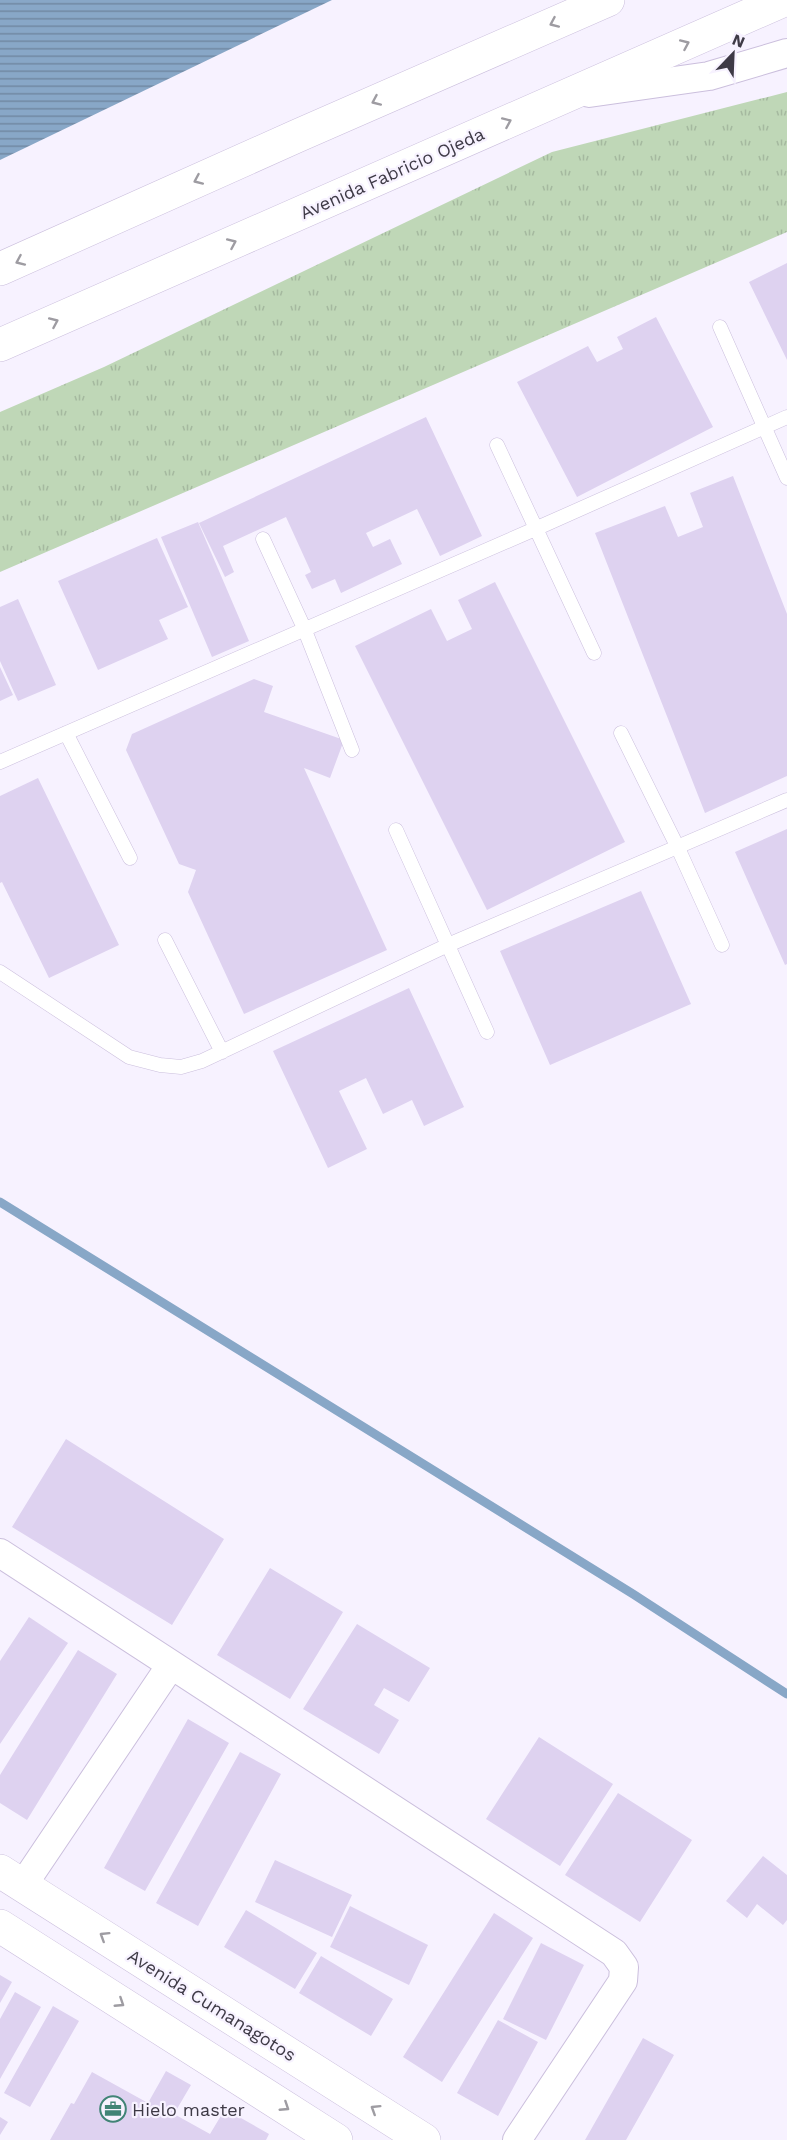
<svg xmlns="http://www.w3.org/2000/svg" width="787" height="2140" font-family="'Work Sans',sans-serif">
<defs>
<pattern id="grass-tufts" width="24" height="20" patternUnits="userSpaceOnUse" patternTransform="scale(1.5)"><rect width="24" height="20" fill="#bfd7b7"/><path d="M3 7l-1-3M5 7V3M7 7l1-3M15 17l-1-3M17 17v-4M19 17l1-3" fill="none" stroke="#a5b99f"/></pattern>
<pattern id="water-rules" width="6" height="5" patternUnits="userSpaceOnUse" patternTransform="scale(1.5)"><rect width="6" height="5" fill="#88a7c7"/><path d="M0 2.5h6" fill="none" stroke="#7189a3"/></pattern>
</defs>
<rect width="100%" height="100%" fill="#f7f2ff"/>
<path fill="url(#grass-tufts)" d="M787,92v140l-787,340v-160l104,-45 448,-215z"/>
<path fill="url(#water-rules)" d="M0,0h332l-332,160z"/>
<g fill="none" stroke-linecap="round" stroke-linejoin="round">
<path stroke="#88a7c7" stroke-width="9" d="M0,1202l633,392 154,100"/>
</g>
<path fill="#ded2f0" d="M787,263v97l-38,-78z
M656,317l57,110 -136,70 -60,-115 71,-36 9,16 26,-13 -6,-12z
M426,417l56,119 -42,20 -23,-47 -51,24 7,14 17,-8 12,25 -61,29 -6,-14 -23,10 -7,-14 6,-3 -25,-55 -63,29 11,26 -9,5 -26,-54z
M733,476l54,138v162l-82,37 -110,-280 70,-27 13,31 25,-10 -13,-34z
M198,522l51,119 -37,16 -51,-120z
M157,538l31,69 -29,13 9,19 -70,31 -40,-89z
M495,582l130,260 -138,68 -132,-264 76,-37 16,32 25,-12 -14,-29z
M18,599l38,86 -38,16 -18,-40v-54z
M0,667l13,28 -13,6z
M254,679l19,7 -9,26 80,28 -14,38 -26,-10 83,182 -143,64 -56,-122 8,-22 -17,-6 -53,-114 6,-16z
M38,778l81,167 -70,33 -47,-96 -2,1v-87z
M787,829v135l-2,1 -50,-113z
M641,891l50,113 -141,61 -50,-114z
M409,988l55,119 -40,19 -12,-26 -29,14 -17,-36 -27,13 28,58 -39,19 -55,-117z
M66,1439l158,100 -52,86 -160,-98z
M270,1568l73,44 -53,87 -73,-44z
M29,1617l39,26 -68,101v-83z
M357,1624l73,44 -21,34 -25,-14 -10,17 25,15 -20,34 -76,-45z
M78,1650l39,24 -90,146 -27,-17v-28z
M188,1719l41,24 -84,148 -41,-23z
M539,1737l74,47 -53,82 -74,-47z
M240,1752l41,22 -83,152 -42,-23z
M618,1793l74,47 -52,82 -75,-47z
M763,1856l24,19v45l-4,5 -26,-21 -10,14 -21,-17z
M275,1860l77,35 -20,42 -77,-35z
M350,1906l78,39 -19,40 -79,-38z
M246,1910l71,43 -22,36 -71,-42z
M494,1913l39,25 -91,144 -39,-25z
M541,1943l43,22 -38,75 -43,-21z
M321,1956l72,43 -22,37 -72,-43z
M0,1975l12,7 -12,21z
M15,1992l26,15 -41,72v-60z
M53,2006l26,15 -49,86 -26,-14z
M498,2020l40,22 -40,74 -41,-23z
M643,2038l31,17 -48,85h-41z
M166,2071l25,14 -17,29 36,20 15,-25 44,25 -3,6h-216l21,-37 3,1 18,-32 56,31z
M0,2117l8,5 -8,13z"/>
<g fill="none" stroke-linecap="round" stroke-linejoin="round">
<g stroke="#cbbfdd" stroke-width="15">
<path id="service" d="M720,327l67,151
M497,445l97,208
M263,539l41,89 48,122
M66,733l64,125
M621,733l57,115 44,97
M0,762l535,-233 252,-112
M396,830l91,202
M165,940l57,112
M0,972l129,85 31,8 21,2 21,-6 246,-116 339,-145"/>
</g>
<g stroke="#cbbfdd" stroke-width="30">
<path id="minor" d="M589,93l120,-17 78,-23
M0,1553l614,400 10,14 -1,14 -106,159
M23,1885l148,-220"/>
</g>
<g stroke="#cbbfdd" stroke-width="34">
<path id="tertiary" d="M0,269l297,-133 311,-136
M0,345l784,-345
M0,1871l424,269
M0,1926l336,214"/>
</g>
<use href="#service" stroke="#fff" stroke-width="14"/>
<use href="#minor" stroke="#fff" stroke-width="28"/>
<use href="#tertiary" stroke="#fff" stroke-width="33"/>
</g>
<defs><path id="oneway-chevron" d="M-2-3.5L2.5 0L-2 3.5" fill="none" stroke-width="1.6" stroke-linecap="round" stroke-linejoin="round" transform="scale(1.5)"/></defs>
<g stroke="#9e9ca2">
<use href="#oneway-chevron" transform="translate(554 23) rotate(156)"/>
<use href="#oneway-chevron" transform="translate(685 44) rotate(-24)"/>
<use href="#oneway-chevron" transform="translate(376 101) rotate(156)"/>
<use href="#oneway-chevron" transform="translate(507 122) rotate(-24)"/>
<use href="#oneway-chevron" transform="translate(198 180) rotate(156)"/>
<use href="#oneway-chevron" transform="translate(232 243) rotate(-24)"/>
<use href="#oneway-chevron" transform="translate(20 261) rotate(156)"/>
<use href="#oneway-chevron" transform="translate(54 322) rotate(-24)"/>
<use href="#oneway-chevron" transform="translate(104 1936) rotate(-148)"/>
<use href="#oneway-chevron" transform="translate(120 2003) rotate(33)"/>
<use href="#oneway-chevron" transform="translate(285 2107) rotate(33)"/>
<use href="#oneway-chevron" transform="translate(375 2109) rotate(-148)"/>
</g>
<defs>
<g id="office-ring" transform="scale(1.35)"><circle r="9.5" fill="#f7f2ff" stroke="#418476" stroke-width="1.5"/><path d="M-6-3h4V-5.5h4V-3h4V5H-6ZM-1-4.5V-3h2v-1.5ZM-6 0V1H6V0Z" fill="#418476"/></g>
</defs>
<g fill-rule="evenodd">
<use href="#office-ring" x="113" y="2109"/>
</g>
<g text-anchor="middle" dominant-baseline="central" stroke-width="4.5" stroke-linejoin="round" paint-order="stroke">
<g font-size="18" fill="#3e3a46" stroke="#f7f2ff">
<text transform="translate(392 173) rotate(-24)">Avenida Fabricio Ojeda</text>
<text transform="translate(212 2005) rotate(32)">Avenida Cumanagotos</text>
</g>
<g font-size="18" fill="#3e3a46" stroke="#f7f2ff" text-anchor="start">
<text x="132" y="2109">Hielo master</text>
</g>
</g>
<g transform="translate(733 54) rotate(23)" stroke="#f7f2ff" stroke-width="4.5" paint-order="stroke">
<path d="M0-4.5L10 22L0 15L-10 22Z" fill="#3e3a46"/>
<text y="-9" font-size="16" font-weight="bold" text-anchor="middle" fill="#3e3a46">N</text>
</g>
</svg>
